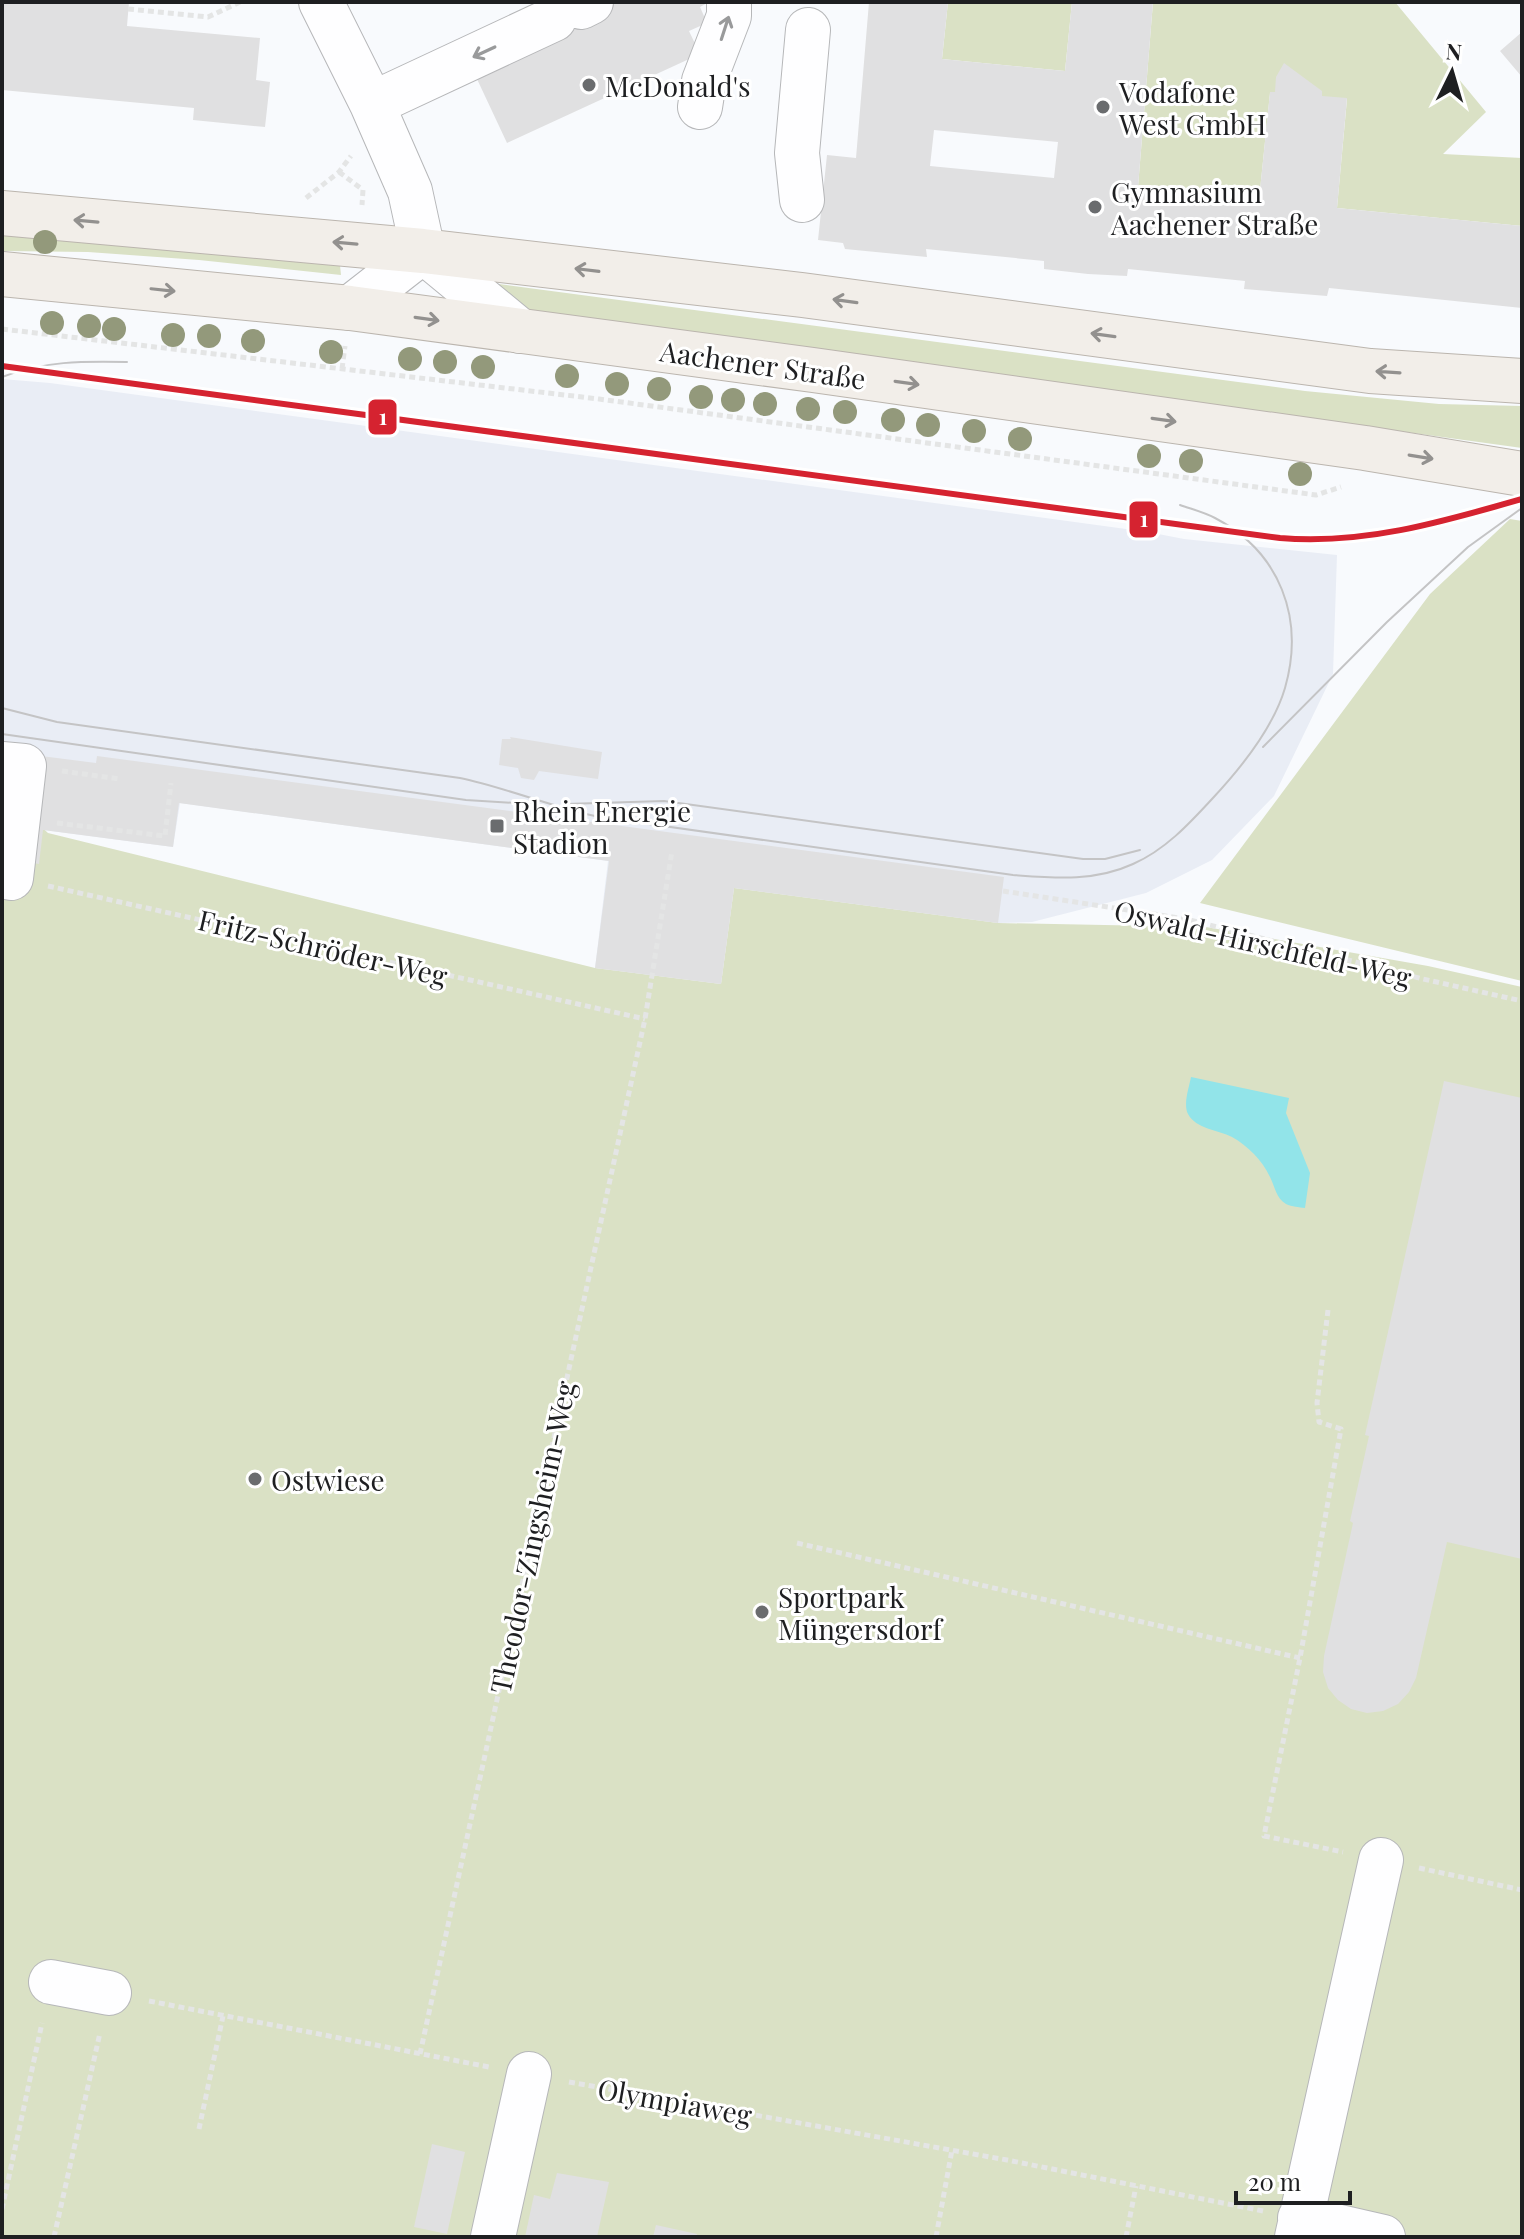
<svg xmlns="http://www.w3.org/2000/svg" width="1524" height="2239" font-family="'Playfair Display',serif">
<rect width="100%" height="100%" fill="#f8fafd"/>
<path fill="#e9edf5" d="M2,379l48,4 1098,149 36,7 153,16 -4,119 -59,122 -62,64 -66,33 -114,29 -34,1 -264,-35 -13,96 -126,-16 13,-107 -428,-58 -7,44 -129,-17 -42,28z"/>
<path fill="#dae1c5" d="M948,2h124l-7,69 -123,-12z
M1153,2h242l91,110 -43,42 79,4v68l-185,-18 10,-109 -77,-6 -11,107 -121,-13z
M2,233l338,32 1,10 -142,-15 -111,-8 -86,-1z
M492,283l813,108 134,13 83,2v42l-982,-135 -26,-8z
M1510,519l12,2v460l-322,-78 230,-309z
M2,790l46,43 547,135 126,16 13,-96 264,35 208,4 222,39 94,21v1250h-1520z"/>
<path fill="#92e4e9" d="M1191,1077l98,21 -3,15 24,60 -5,35c-6,-1 -13,-1 -19,-4 -10,-6 -11,-17 -16,-27 -8,-17 -22,-31 -38,-40 -14,-7 -36,-8 -44,-23 -5,-10 1,-26 3,-37z"/>
<path fill="#e0e0e1" fill-rule="evenodd" d="M2,2h127l-2,24 133,12 -4,42 14,2 -5,45 -72,-7 1,-12 -192,-18z
M599,2h110l-9,5 7,16 -18,8 11,23 -193,89 -38,-81z
M869,2h79l-6,57 123,12 7,-69h81l-15,185 121,13 11,-108h5l1,-15 8,-14 38,28v5l25,2 -10,110 185,18v82l-193,-20 -2,8 -83,-7 1,-8 -117,-12 -1,7 -39,-2 -44,-5v-8l-118,-12 1,8 -82,-8 -2,-6 -25,-3 9,-85 29,3zM934,130l124,12 -4,36 -124,-12z
M1522,32v45l-22,-26z
M510,737l92,15 -4,27 -59,-8 -5,9 -13,-2 -3,-10 -19,-3 3,-26h9z
M2,751l94,12 1,-7 907,121 -6,46 -264,-35 -13,96 -126,-16 14,-107 -430,-58 -6,44 -130,-17 -4,34 -37,-6z
M1444,1081l78,17v461l-75,-17 -31,136 -7,14 -11,12 -15,7 -16,2 -16,-4 -13,-9 -10,-12 -5,-16 1,-16 29,-133 -3,-2 19,-85 -4,-1z
M432,2144l33,8 -18,82 -33,-7z
M557,2173l52,9 -12,55h-72l9,-42 16,4z
M656,2225l41,9 -1,3h-43z"/>
<g fill="none" stroke-linecap="round" stroke-linejoin="round">
<g stroke="#b6b7b9" stroke-width="46">
<path id="minor" d="M321,2l51,102 38,87 13,60 97,80
M581,7l10,-5
M372,104l182,-85
M700,107l4,-26 25,-65v-14
M802,200l-5,-47 11,-123
M350,308l73,-57
M2,764l22,2 -13,112
M51,1982l58,11
M1300,2218l83,19
M493,2237l36,-163
M1297,2237l84,-377"/>
</g>
<g stroke="#bbb5ae" stroke-width="46">
<path id="major" d="M2,213l421,38 379,44 568,76 152,10
M2,274l348,34 463,62 552,78 157,26"/>
</g>
<path stroke="#e4e5e5" stroke-width="5" stroke-dasharray="6 4" stroke-linecap="butt" d="M128,9l80,8 32,-15
M339,172l24,18 -1,15
M306,198l33,-26 12,-16
M2,329l597,70 717,96 25,-8
M342,369l3,-23
M62,771l58,8
M57,823l108,13 6,-53
M48,886l597,133
M1003,891l183,28 237,60 99,22
M1328,1310l-11,93 2,19 22,7 -41,229 -36,178 79,16
M797,1543l503,115
M1419,1868l103,22
M149,2001l340,66
M420,2054l225,-1035 27,-168
M569,2082l438,78 256,51
M199,2129l24,-113
M2,2209l40,-186
M54,2237l46,-204
M936,2237l16,-87
M1126,2237l10,-51"/>
<use href="#minor" stroke="#fefeff" stroke-width="44"/>
<use href="#major" stroke="#f2eee9" stroke-width="44"/>
<path stroke="#c4c4c5" stroke-width="2" d="M2,377c41,-16 81,-16 125,-15
M2,708l55,14 403,56c47,10 92,29 139,39l414,58c41,3 81,7 120,-11 32,-14 56,-40 79,-65 29,-31 61,-70 73,-111 20,-70 -5,-136 -70,-170 -11,-6 -24,-9 -35,-13
M2,734l464,66 67,4
M1263,747l124,-125 81,-75 54,-39
M565,804l99,-3 419,58h22l35,-9"/>
<g stroke="#fff" stroke-width="12">
<path id="tram-1" d="M2,366l1278,172c84,7 162,-16 242,-39"/>
</g>
<use href="#tram-1" stroke="#d52330" stroke-width="6"/>
</g>
<g fill="#93997b">
<circle cx="45" cy="242" r="12"/>
<circle cx="52" cy="323" r="12"/>
<circle cx="89" cy="326" r="12"/>
<circle cx="114" cy="329" r="12"/>
<circle cx="173" cy="335" r="12"/>
<circle cx="209" cy="336" r="12"/>
<circle cx="253" cy="341" r="12"/>
<circle cx="331" cy="352" r="12"/>
<circle cx="410" cy="359" r="12"/>
<circle cx="445" cy="362" r="12"/>
<circle cx="483" cy="367" r="12"/>
<circle cx="567" cy="376" r="12"/>
<circle cx="617" cy="384" r="12"/>
<circle cx="659" cy="389" r="12"/>
<circle cx="701" cy="397" r="12"/>
<circle cx="733" cy="400" r="12"/>
<circle cx="765" cy="404" r="12"/>
<circle cx="808" cy="409" r="12"/>
<circle cx="845" cy="412" r="12"/>
<circle cx="893" cy="420" r="12"/>
<circle cx="928" cy="425" r="12"/>
<circle cx="974" cy="431" r="12"/>
<circle cx="1020" cy="439" r="12"/>
<circle cx="1149" cy="456" r="12"/>
<circle cx="1191" cy="461" r="12"/>
<circle cx="1300" cy="474" r="12"/>
</g>
<defs><path id="oneway-shaft" d="M-6 0H5M1.5-3L5.5 0L1.5 3" fill="none" stroke-width="1.6" stroke-linecap="round" stroke-linejoin="round" transform="scale(2)"/></defs>
<g stroke="#999a9b">
<use href="#oneway-shaft" transform="translate(725 28) rotate(-72)"/>
<use href="#oneway-shaft" transform="translate(484 52) rotate(155)"/>
</g>
<g stroke="#93918f">
<use href="#oneway-shaft" transform="translate(86 221) rotate(-175)"/>
<use href="#oneway-shaft" transform="translate(345 243) rotate(-175)"/>
<use href="#oneway-shaft" transform="translate(587 270) rotate(-173)"/>
<use href="#oneway-shaft" transform="translate(163 290) rotate(6)"/>
<use href="#oneway-shaft" transform="translate(845 301) rotate(-172)"/>
<use href="#oneway-shaft" transform="translate(427 319) rotate(8)"/>
<use href="#oneway-shaft" transform="translate(1103 335) rotate(-172)"/>
<use href="#oneway-shaft" transform="translate(1388 372) rotate(-176)"/>
<use href="#oneway-shaft" transform="translate(907 383) rotate(8)"/>
<use href="#oneway-shaft" transform="translate(1164 420) rotate(8)"/>
<use href="#oneway-shaft" transform="translate(1421 457) rotate(9)"/>
</g>
<g fill="#6a6c6e" stroke="#fff" stroke-width="3">
<circle cx="589" cy="85" r="8"/>
<circle cx="1103" cy="107" r="8"/>
<circle cx="1095" cy="207" r="8"/>
<rect x="489" y="818" width="16" height="16" rx="4"/>
<circle cx="255" cy="1479" r="8"/>
<circle cx="762" cy="1612" r="8"/>
</g>
<g text-anchor="middle" dominant-baseline="central" stroke-width="6" stroke-linejoin="round" paint-order="stroke">
<g font-size="28" fill="#1e1f21" stroke="#fff" text-anchor="start">
<text x="605" y="85">McDonald's</text>
<text x="1119" y="91">Vodafone<tspan x="1119" dy="32">West GmbH</tspan></text>
<text x="1111" y="191">Gymnasium<tspan x="1111" dy="32">Aachener Straße</tspan></text>
<text x="513" y="810">Rhein Energie<tspan x="513" dy="32">Stadion</tspan></text>
<text x="271" y="1479">Ostwiese</text>
<text x="778" y="1596">Sportpark<tspan x="778" dy="32">Müngersdorf</tspan></text>
</g>
<g font-size="28" fill="#1e1f21" stroke="#fff">
<text transform="translate(763 364) rotate(8)">Aachener Straße</text>
<text transform="translate(1263 943) rotate(13)">Oswald-Hirschfeld-Weg</text>
<text transform="translate(323 947) rotate(13)">Fritz-Schröder-Weg</text>
<text transform="translate(532 1537) rotate(-78)">Theodor-Zingsheim-Weg</text>
<text transform="translate(675 2101) rotate(10)">Olympiaweg</text>
</g>
</g>
<g stroke="#fff" stroke-width="3">
<rect x="367" y="398" width="31" height="38" rx="8" fill="#d52330"/>
<rect x="1128" y="500" width="31" height="39" rx="8" fill="#d52330"/>
</g>
<g font-size="22" text-anchor="middle" font-weight="bold" fill="#fff">
<text x="383" y="425">1</text>
<text x="1144" y="527">1</text>
</g>
<rect width="1524" height="2239" fill="none" stroke="#1e1f21" stroke-width="8"/>
<g transform="translate(1452 72) rotate(5)" stroke="#ffffff" stroke-width="6" paint-order="stroke">
<path d="M0-6L14 30L0 20L-14 30Z" fill="#1e1f21"/>
<text y="-12" font-size="22" font-weight="bold" text-anchor="middle" fill="#1e1f21">N</text>
</g>
<path d="M1236 2191v12h114v-12" fill="none" stroke="#1e1f21" stroke-width="4"/>
<text x="1248" y="2191" font-size="24" fill="#1e1f21" stroke="#ffffff" stroke-width="6" paint-order="stroke">20 m</text>
</svg>
